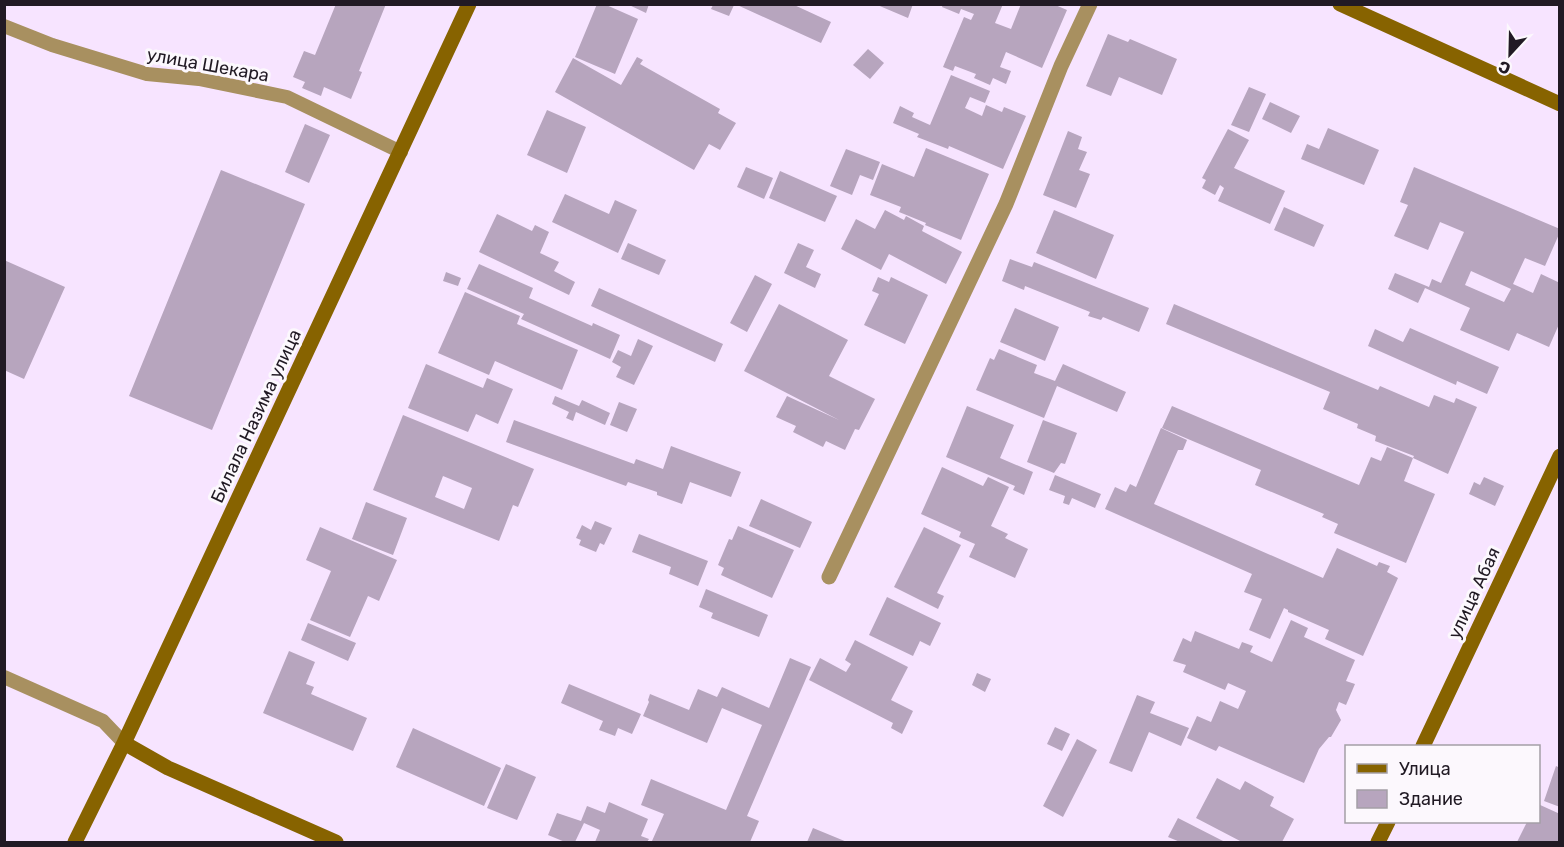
<svg xmlns="http://www.w3.org/2000/svg" width="1564" height="847" font-family="Rubik,sans-serif">
<rect width="100%" height="100%" fill="#f7e4ff"/>
<path fill="#b7a5be" fill-rule="evenodd" d="M336,4h50l-27,67 3,1 -11,27 -27,-12 -3,9 -19,-8 3,-6 -12,-5 11,-26 11,4z
M597,4h7l34,15 -23,55 -40,-17z
M627,4h22l-3,9z
M735,4h57l39,18 -10,21z
M875,4h38l-5,14z
M943,4h60l-8,19 16,6 10,-25h32l14,6 -25,58 -36,-16 -6,15 11,4 -5,13 -13,-6 -3,7 -16,-7 2,-4 -21,-8 -2,5 -10,-4 21,-50 7,3 3,-6 -13,-5 -2,5 -17,-7z
M713,5h21l-5,11 -18,-7z
M1108,34l20,8 2,-3 47,20 -15,36 -43,-18 -8,19 -25,-10z
M868,49l16,14 -14,16 -17,-14z
M637,57l6,3 -3,4 80,45 -2,4 18,10 -16,27 -11,-6 -15,26 -139,-78 18,-34 48,27z
M951,75l39,16 -5,12 -15,-6 -5,11 17,8 4,-11 16,7 2,-5 22,9 -23,53 -54,-23 -1,3 -31,-12 2,-3 -26,-11 7,-17 14,7 -2,4 18,8z
M1249,87l17,7 -17,38 -18,-7z
M1270,102l30,14 -9,17 -29,-14z
M547,110l39,17 -19,46 -40,-18z
M305,124l25,11 -21,48 -24,-11z
M1328,128l51,22 -15,35 -63,-26 6,-15 12,5z
M1228,129l21,11 -15,28 51,23 -15,33 -52,-23 6,-13 -4,-3 -5,10 -13,-7 4,-8 -4,-2z
M1068,131l14,6 -4,12 9,3 -8,18 11,4 -14,34 -33,-13z
M926,148l63,26 -28,66 -36,-15 1,-2 -27,-11 2,-5 -31,-12 12,-31 32,13z
M846,149l34,13 -7,18 -13,-5 -8,20 -22,-9z
M746,167l27,11 -9,21 -27,-12z
M1414,167l146,62v3l-15,34 -20,-8 -12,26 20,9 8,-19 19,9v39l-11,25 -32,-14 -8,18 -49,-21 10,-22 -45,-20 -7,15 -30,-14 7,-16 34,14 3,-8 9,4 23,-51 -24,-10 -12,28 -34,-14 14,-31 -8,-3zM1471,271l40,18 -7,13 -39,-17z
M221,170l84,34 -93,226 -83,-34z
M780,171l57,25 -12,26 -56,-24z
M565,194l44,20 6,-14 22,10 -19,43 -66,-31z
M1284,207l40,18 -10,22 -40,-17z
M885,210l19,10 2,-4 18,10 -2,5 40,21 -16,32 -57,-30 -8,16 -40,-21 15,-30 19,10z
M1054,210l60,25 -18,44 -60,-26z
M497,214l35,17 3,-6 14,7 -9,21 19,9 -5,9 21,11 -6,13 -90,-43z
M628,243l38,17 -7,15 -38,-16z
M798,243l16,7 -8,17 15,7 -6,14 -31,-15z
M1010,259l22,8 2,-5 115,46 -10,24 -36,-15 -2,3 -13,-4 2,-4 -65,-26 -1,4 -22,-9z
M4,260l61,27 -41,92 -20,-9z
M479,264l54,24 -4,10 63,28 1,-3 27,12 -10,24 -89,-40 3,-5 -57,-25z
M446,272l15,6 -3,8 -15,-5z
M755,275l17,9 -25,48 -17,-9z
M878,277l11,5 2,-5 37,18 -23,49 -41,-19 15,-31 -7,-3z
M599,288l124,56 -8,18 -124,-56z
M465,292l55,24 -3,8 61,26 -16,40 -67,-29 -6,14 -51,-22z
M779,304l69,36 -19,36 46,23 -16,31 -4,-1 -10,21 -19,-9 -3,6 -30,-15 3,-6 -20,-9 11,-21 52,24 -95,-49z
M1174,304l204,86 2,-4 49,21 5,-12 20,8 2,-5 21,9 -29,67 -35,-16 -9,23 31,13 -29,69 -72,-30 4,-9 -16,-7 2,-3 -69,-29 6,-15 -99,-42 10,-22 187,79 12,-28 10,4 6,-14 26,11 1,-2 -39,-15 1,-5 -19,-8 1,-4 -35,-15 7,-17 -164,-68z
M1015,308l44,19 -14,34 -45,-19z
M1410,328l89,39 -12,27 -30,-13 -1,4 -88,-39 7,-17 28,13z
M638,339l15,7 -19,39 -18,-8 5,-10 -9,-5 6,-12 13,6z
M999,349l38,16 -3,8 21,8 8,-17 63,28 -9,20 -60,-26 -13,32 -68,-28 14,-32 4,2z
M426,364l57,24 4,-10 26,11 -15,35 -22,-10 -8,18 -60,-24z
M555,396l24,10 3,-6 28,13 -5,12 -29,-13 -3,9 -7,-3 3,-6 -17,-8z
M619,402l18,7 -10,23 -17,-7z
M967,406l47,19 -14,33 33,14 -9,23 -11,-5 2,-4 -69,-29z
M403,415l131,54 -16,38 -5,-2 -14,36 -126,-51zM443,476l29,12 -8,21 -29,-12z
M514,420l120,44 2,-5 27,10 8,-23 70,26 -10,25 -41,-15 -8,22 -25,-9v-3l-29,-10 -2,4 -120,-44z
M1043,420l34,13 -12,31 -4,-1 -7,10 -27,-11z
M1161,428l26,12 -4,10h-5l-24,54 169,74 14,-30 40,18 2,-4 11,4 -3,6 11,6 -35,78 -38,-17 4,-9 -41,-18v-2l-4,-2 -14,31 -21,-9 13,-31 -18,-7 8,-18 -147,-65 10,-22 11,5 4,-8 6,3z
M942,467l41,19 5,-9 21,10 -18,39 17,8 -3,4 23,11 -13,29 -46,-21 6,-13 -16,-7 2,-5 -40,-18z
M1055,475l46,19 -6,14 -23,-10 -3,7 -6,-2 2,-7 -16,-6z
M1484,477l20,9 -9,20 -26,-12 5,-12 6,3z
M761,499l51,23 -12,26 -51,-22z
M366,502l41,16 -14,37 -41,-16z
M595,521l17,7 -8,17 -4,-2 -4,9 -17,-7 2,-5 -5,-2 6,-13 9,5z
M738,526l56,24 -22,48 -51,-23 3,-7 -6,-3 11,-26 3,1z
M320,527l77,33 -18,41 -11,-5 -18,41 -40,-17 21,-49 -25,-11z
M924,527l37,18 -24,48 7,3 -6,13 -44,-22z
M639,534l69,27 -10,25 -29,-12 2,-7 -39,-15z
M706,589l62,26 -9,22 -48,-19 2,-5 -14,-6z
M887,597l54,26 -11,23 -10,-5 -7,15 -44,-21z
M1291,620l17,8 -4,9 51,23 -9,21 9,3 -9,21 -7,-3 -3,8 5,10 -10,17h-2l-10,12 -15,34 -85,-37 -3,5 -29,-13 10,-22 14,6 9,-21 18,8 8,-18 -18,-8 -3,7 -42,-18 3,-7 -13,-4 10,-23 8,4 4,-11 44,18 3,-7 11,4 -3,6 22,10z
M308,623l48,20 -8,18 -47,-21z
M855,640l53,27 -17,33 22,11 -11,23 -11,-6 2,-5 -84,-43 11,-22 26,14 5,-8 -6,-4z
M289,651l26,11 -9,22 8,3 -3,7 56,24 -14,33 -90,-38z
M790,658l21,9 -64,149 12,5 -9,21 -14,-1 -1,1h-79l-4,-1 12,-27 -23,-9 10,-26 75,31 36,-85 -40,-17 -15,35 -64,-27 6,-14 -1,-2 2,-6 39,16 9,-21 19,8 5,-10 47,21z
M977,673l14,6 -6,13 -13,-7z
M569,684l72,30 -9,20 -14,-6 -3,8 -16,-6 4,-9 -42,-18z
M1137,695l18,7 -5,11 39,15 -8,18 -32,-14 -17,40 -23,-9z
M1055,727l15,7 -8,17 -15,-7z
M413,728l88,40 -17,38 -88,-39z
M1077,739l20,11 -34,67 -20,-11z
M506,764l30,13 -19,43 -30,-12z
M1556,766l4,2v39l-16,-6z
M1217,778l23,12 5,-9 29,16 -4,9 24,13 -12,23h-40l-46,-24z
M609,802l39,17 -7,17 8,3 -2,3h-52l5,-12 -16,-7 -9,19h-10l-17,-7 9,-22 24,8 6,-15 18,7z
M1538,804l22,10v28h-43l10,-20h11z
M1178,818l47,24h-45l-12,-5z
M813,828l34,14h-40z"/>
<g fill="none" stroke-linecap="round" stroke-linejoin="round">
<path stroke="#a89060" stroke-width="14" d="M4,26l48,19 95,29 52,5 88,18 114,55
M4,677l99,44 21,22"/>
<path stroke="#a89060" stroke-width="15" d="M829,577l177,-373 55,-138 29,-62"/>
<path stroke="#876300" stroke-width="15" d="M1340,4l220,100
M124,743l44,25 168,74
M1423,746l137,-290
M75,842l49,-99 345,-739
M1378,842l10,-20"/>
</g>
<g text-anchor="middle" dominant-baseline="central" stroke-width="6" stroke-linejoin="round" paint-order="stroke">
<g font-size="18" fill="#211a24" stroke="#fcf8fd">
<text transform="translate(208 65) rotate(10)">улица Шекара</text>
<text transform="translate(256 416) rotate(-65)">Билала Назима улица</text>
<text transform="translate(1474 593) rotate(-65)">улица Абая</text>
</g>
</g>
<rect width="1564" height="847" fill="none" stroke="#211a24" stroke-width="12"/>
<rect x="1345" y="745" width="195" height="78" fill="#fcf8fd" stroke="#a49fa6" stroke-width="1.5"/>
<rect x="1357" y="764" width="30" height="9" fill="#876300" stroke="#a49fa6" stroke-width="1.5"/>
<text x="1399" y="775" font-size="18" fill="#211a24">Улица</text>
<rect x="1357" y="790" width="30" height="18" fill="#b7a5be" stroke="#a49fa6" stroke-width="1.5"/>
<text x="1399" y="805" font-size="18" fill="#211a24">Здание</text>
<g transform="translate(1510 54) rotate(202)" stroke="#fcf8fd" stroke-width="4.5" paint-order="stroke">
<path d="M0-4.5L10 22L0 15L-10 22Z" fill="#211a24"/>
<text y="-9" font-size="16" font-weight="bold" text-anchor="middle" fill="#211a24">С</text>
</g>
</svg>
